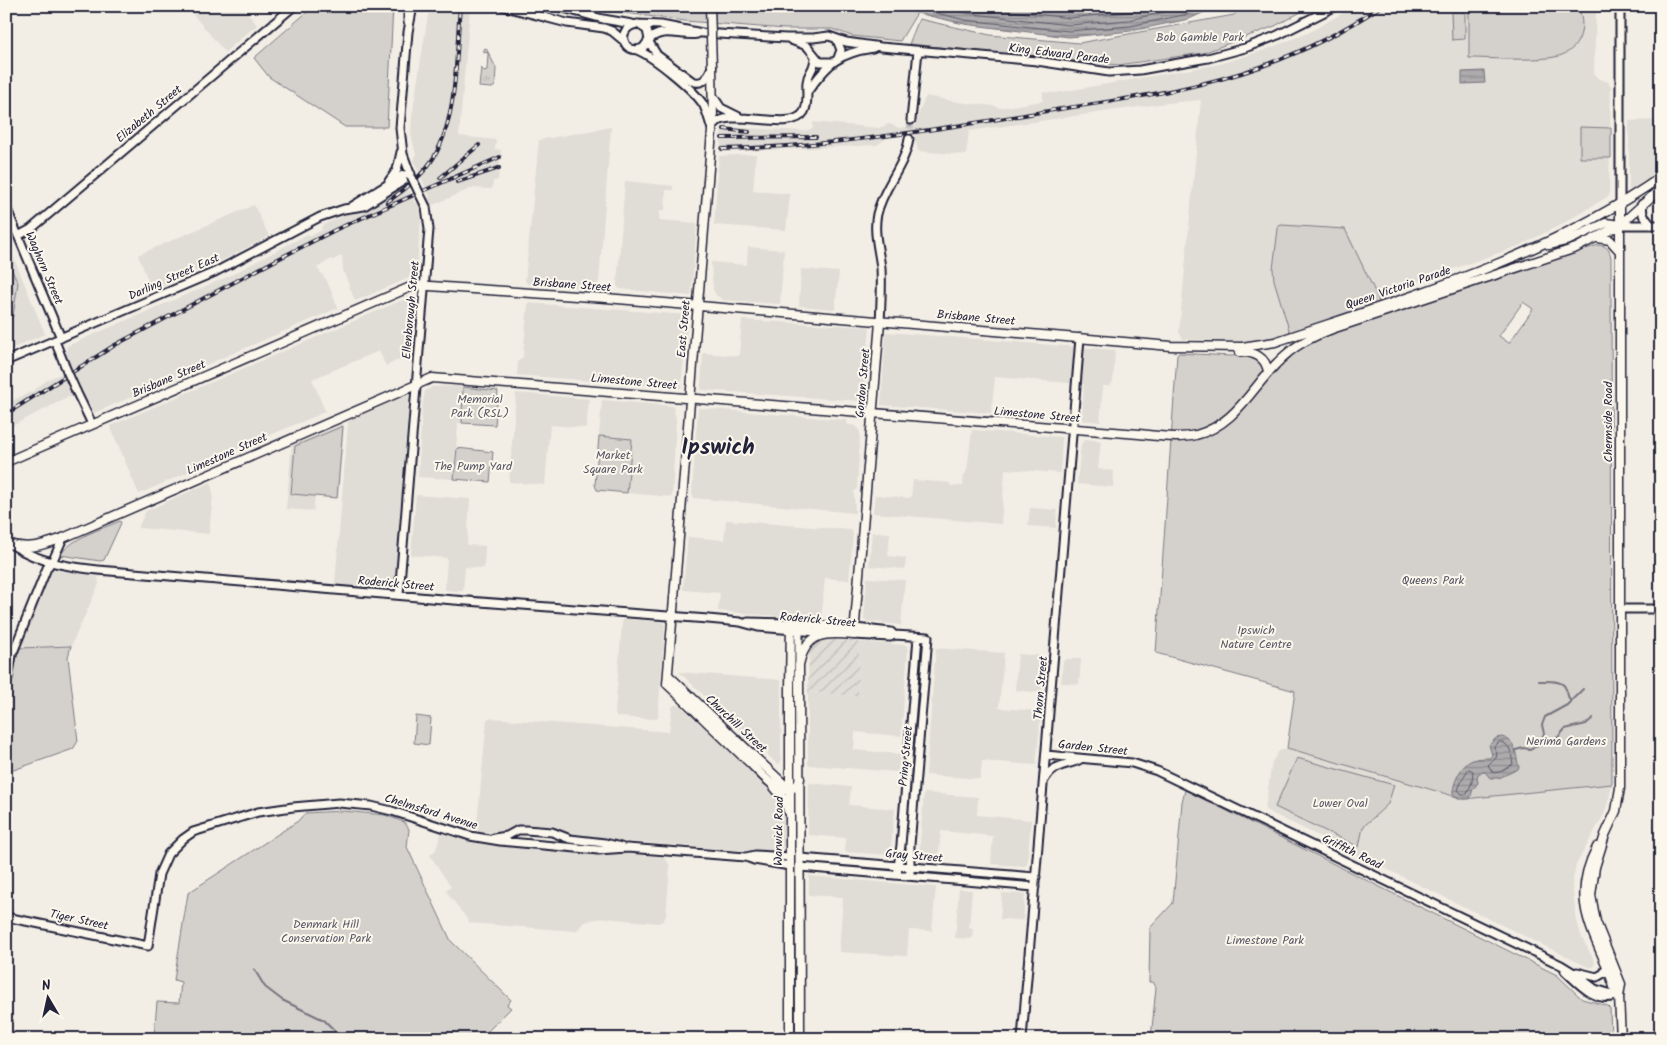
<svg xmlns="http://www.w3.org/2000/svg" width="1667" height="1045" font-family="Kalam,sans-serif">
<defs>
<pattern id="industrial-furrows" width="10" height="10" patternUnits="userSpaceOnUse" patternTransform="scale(1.25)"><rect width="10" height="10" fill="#e0dcd6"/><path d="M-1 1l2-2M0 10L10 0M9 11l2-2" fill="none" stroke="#c0bcb9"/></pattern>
<pattern id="grass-tufts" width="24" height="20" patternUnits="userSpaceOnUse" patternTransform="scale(1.25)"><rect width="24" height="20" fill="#d4d1cc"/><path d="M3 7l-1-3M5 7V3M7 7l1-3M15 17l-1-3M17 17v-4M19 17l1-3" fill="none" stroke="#b6b3b0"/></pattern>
<pattern id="water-rules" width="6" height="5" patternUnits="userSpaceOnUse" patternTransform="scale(1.25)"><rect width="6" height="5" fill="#aeabad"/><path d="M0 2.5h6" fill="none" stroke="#8d8b8e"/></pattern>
</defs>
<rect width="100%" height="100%" fill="#f2eee5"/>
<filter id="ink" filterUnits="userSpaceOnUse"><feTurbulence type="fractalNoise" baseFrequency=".02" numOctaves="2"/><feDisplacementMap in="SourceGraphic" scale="10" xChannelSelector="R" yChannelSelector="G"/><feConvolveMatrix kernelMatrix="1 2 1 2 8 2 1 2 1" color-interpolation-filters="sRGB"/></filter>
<g filter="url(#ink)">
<path fill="#e0dcd6" d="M186,6h56l15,19 -32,27z
M439,6l31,2 -11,128 37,4 -1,9 6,1 -3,30 -5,1 -1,8 -20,-1 -53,23 2,8 -5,56 -61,26 -12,-31 -1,-15 -9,5 -2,-1 -14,9 10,13 11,27 -244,105 -23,-45 -5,-13 1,-9 160,-69 81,-43 2,2 12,-6 -1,-2 2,-3 24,-11 26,-7 29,-20 7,3 6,13 15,-6 -16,-36 2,-6 -5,-21 1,-17 16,-102z
M1355,6h241l-2,66 3,6 11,4 3,4 -2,110 -47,28 -41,21 -144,51 -32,-67 -66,-3 -6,44 1,10 16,53 -27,7 -17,2 -63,-3 -4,-7 22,-232 -35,3 -197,28 -3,24 -48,-4 -4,-16 -27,3 -10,7 -157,7 2,-25 83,4 8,-3v-6l66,6 10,-4 10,4 17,-2v-6l10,-24 31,6 37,4 6,2 43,-7v-9l13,1 164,-29 45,-14 43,-17z
M1661,120v49l-30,21h-2v-69z
M611,127l-12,154 -4,7 -67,-4 -3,-3 14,-141z
M756,154l-3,37 37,3 -4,36 -72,-5 5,-69z
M625,181l48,5v4h-7l-1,20h-5l-1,10 38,3 -6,73 -71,-7 -3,-3z
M254,205l15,31 -56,29 -61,25 -14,-35z
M6,239l39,95 -39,17z
M748,247l36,3 -4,54 -57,-4 -7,-5 -3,-6 -2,-27 36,3z
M801,269l38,3 -4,37 -36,-3z
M412,296l2,1 -5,58 -23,11 -7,-15 -67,28 13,32 -9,5 -32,13 -145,65 -29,-68z
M528,303l160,12 -7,73 -164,-13 1,-13 5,-5z
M742,320l128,7 -7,71 -3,3 -158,-11 -1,-3 2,-34 36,3z
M886,332l229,18 -2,31 -3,5h-7l-3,36 -18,-2 2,-36 -89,-7 -4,36 -110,-8z
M62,373l10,20 -1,5 -3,-1 -62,32v-25l27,-13 14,-11z
M453,386l10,1 -1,36h-4l-4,56 -36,-2 4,-69 3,-17 7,-4z
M516,393l73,6 -3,29 -36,-3 -5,60 -36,-3z
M404,395h4l1,4 -4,51 1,5 -12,131 -3,2 -56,-4 13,-161 2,-5z
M602,400l71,6 3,13 -4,78 -45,-4 5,-54 -33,-3z
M698,408l148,12 2,5 8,1 4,6 -3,57 -3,3 1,21 -161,-15 -2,-5z
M340,423l4,3 -6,72 -23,-2 -2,15 -27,-2 6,-64z
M972,430l89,7 1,2 -2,34 -55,-4 -4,55 -128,-11 2,-18 36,3 2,-18 37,3v3h13l1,-11 3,-4z
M1086,439l15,2 -3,28 16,2 -1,16 -36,-3 4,-40z
M211,482l2,12 -4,40 -71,-6 8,-17z
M416,495l54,4 -3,46 18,1 -1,22 -19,-1 -2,24 -18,-1 2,-32 -36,-3z
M1030,508l27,2 -1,18 -28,-2z
M726,520l125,10 2,3 -4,47 -24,-2 -4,42 -103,-9 2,-18 -37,-3 5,-53 36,3z
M872,532l18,1 -2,23 18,2 -1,11 -36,-3z
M51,570h6l41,7 1,7 -28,62 -51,2z
M867,578l38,2 -4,45 -36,-4 -1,-2z
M627,619l36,3 2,2 -7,93 -2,2 -39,-2 -2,-3 7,-91 2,-4z
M859,642l47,3 2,3 -7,88 -46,-4 -1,18 46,4 -2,18 -90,-7v-73l50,4z
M936,648l68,5 -5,55 42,3 -5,54 -54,-4 -2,18 -54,-4z
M1018,654l27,2 -3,37 -27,-3z
M1066,659h15l-2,25 -18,-1 2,-22z
M679,672l102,8v81l-2,3 -3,-1z
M674,705h4l4,2 99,93 3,10v35l-3,6 -5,2 -16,-1 -190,-15 -11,-5 -54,2 -17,-2 -6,3 -4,-4 -1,-6 10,-106 3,-1 179,14 3,-24z
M1286,748l178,51 148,-15 -4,18 -4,12 -28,51 -4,20 5,38 5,15 13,24 -2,5h-5l-323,-157 7,-48 6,-10z
M809,783l42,4 -2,18 46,4 -5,46 -45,-3 1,-14 -38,-3z
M924,793l54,4 -1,18 54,5 -4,44 -2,2 -34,-2 2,-28 -52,-5 -3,29 -16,-2 -3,-3z
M441,833l31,8 190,16 5,4 3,5 -4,50 -3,5 -5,2 -52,-5 -11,1 -10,3 -9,9 -106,-8 -24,-32 5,-4 -21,-32 6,-5z
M809,876l127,11 -4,44 -23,-1 -2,26 -68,-4 4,-55 -34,-2z
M959,889l13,1 -3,37 4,1 -1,11 -17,-1z
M1002,893l23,1 -2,26 -23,-1z"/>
<path fill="url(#industrial-furrows)" d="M831,639l28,3 -1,54 -50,-4 1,-42 9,-8z"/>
<path fill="url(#grass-tufts)" stroke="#7b7a84" d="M486,48l10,20 -1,18 -3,2 -13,-1 2,-19 3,3 3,-1 1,-16 -1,-2 -3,1v-4z"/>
<path fill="#d4d1cc" stroke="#7b7a84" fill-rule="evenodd" d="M314,6h79l-6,121h-42l-76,-50 -15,-19z
M572,6h315l30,7 -17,28 -48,-5 -20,-7h-47l-100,-8z
M1241,6h71l-37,20 -72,27 -85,12 -209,-21 10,-25 71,16 89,8 155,-28z
M1511,6h67c8,19 4,41 -16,49 -17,7 -72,3 -93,3v-48l21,-1z
M1451,12h14v27l-13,1z
M1580,127l31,1v30h-31z
M1282,225l63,4 32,67 7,21 66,-24 145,-47c10,-3 15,3 16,12l1,526 -148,15 -177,-51 8,-57 -139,-38 21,-298 2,-2 51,3 17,-1 15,9 26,-4 6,-6 -4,-21 -16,-53 -1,-11 5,-40v-3zM1523,302l10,7 -24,34 -10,-7z
M6,258l12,25 -5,33 -7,10z
M463,387l35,4 -3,34 -33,-2z
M343,426l-6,72 -46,-4 4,-48z
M599,436l33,3 -5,54 -30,-3 -2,-5z
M457,448l36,4 -3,30 -36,-3z
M120,521l1,2 -17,37 -4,1 -40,-6c13,-18 39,-25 60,-34z
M71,646l-3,11 10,84 -5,8 -65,23 -2,4c0,-40 0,-91 14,-128z
M416,716l15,2 -2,27 -15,-2z
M1297,758l97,27 -6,19 -25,23 -4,20 -84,-40z
M1185,790l372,185 25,24 26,7 2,2 1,31h-460l5,-52 -3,-5h-4l1,-54 23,-25 9,-101z
M343,811l42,4 19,7 5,7 -2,18 44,94 60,59 -4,5 4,3 -27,27 -57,1v3h-135v-3h-138l3,-34 22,1 2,-21 -7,-2 14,-87 110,-72 7,-8z"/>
<path fill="url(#water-rules)" stroke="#76747f" d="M887,6h331l-29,13 -58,12 -62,6 -105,-13z
M1484,71l1,12 -23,1v-12z
M1502,737c15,4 13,17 17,30l-1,2 -19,9h-9l-5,-6 -6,1 -2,4 1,6 -5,6 -3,10h-10l-7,-5c-1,-10 9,-31 20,-34 6,-2 12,-2 17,-2l2,-3 -3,-10 7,-7z"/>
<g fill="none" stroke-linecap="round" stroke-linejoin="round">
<path stroke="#5a5969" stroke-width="1" d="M909,6l56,14 104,11 61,-5 58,-12 17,-8
M936,6l30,7 103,12 60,-5 61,-14
M970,6l99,12 59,-6 29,-6
M1501,742c11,3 10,13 12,22l-13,8 -7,1 -5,-8 8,-7 1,-4 -3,-7 4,-4z
M1469,769l4,2 -1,11 -5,12h-5l-4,-4 5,-12z"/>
<path stroke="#76747f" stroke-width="2" d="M1539,681c7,0 23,-1 26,6 3,5 2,10 6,15
M1537,746l7,-12 -2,-9 3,-8 22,-12 16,-16
M1516,750l7,-2 6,1 14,-5 10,-1 12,-14 21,-5 7,-6
M254,969l11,18 17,13 42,20 19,19"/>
<path stroke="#c8c5c3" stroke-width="7" stroke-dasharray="7 3.5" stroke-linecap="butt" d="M909,139l2,-19"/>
<g stroke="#22223b" stroke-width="11">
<path id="secondary" d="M408,6v16
M502,6l65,17 37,5 8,3 12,10
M556,6l47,13 29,5
M638,24l9,6 2,10 -6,8c-21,9 -28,-22 -5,-24l23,1 41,8 84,5h27l16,-2 17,6 35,5 156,14 72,11 31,-2 33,-6 35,-6 37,-10 33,-13 58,-29
M649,40c13,-14 32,-3 48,-6
M791,40l16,6 13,16h12
M837,40l4,10 -3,8
M649,42l8,13 35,26c12,5 16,-5 20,-14
M637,50c17,7 55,38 66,54 4,7 6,17 9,25
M808,91c20,-28 31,-38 65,-43
M713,96l8,12 18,9
M911,120l7,-69
M712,126c16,-21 79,8 92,-14 5,-9 2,-20 3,-30 1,-11 8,-11 8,-26
M389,181l8,-11 4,-18
M1620,204v-198
M1642,204l1,11 8,10
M6,207l55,131
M351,207l52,-32 8,-1
M1620,225h41
M18,236l13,-7 263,-223
M880,322c1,-18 2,-36 1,-54 -2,-18 -8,-36 -4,-54 6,-27 28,-48 32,-75
M55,341l12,30
M6,361l209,-89 105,-55 24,-8 20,-3 47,-30 -8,-22 -3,-26 8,-96 5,-26
M76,391l16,33
M14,546c25,16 55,21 84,24l356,30 254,19 32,3 18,5 71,6
M399,595l30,-366 -3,-22
M1620,609h41
M748,622l43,1
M799,626v35
M855,628l36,4 3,3 34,2 -18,208v31
M854,635l36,2 4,-2
M6,691l6,-36 35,-87 7,-10 9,-20
M1046,755l86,8 25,8 404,194 13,8 21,16 24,7
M1045,779c8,-15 20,-13 34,-19
M494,838l13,-2 11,-6h8l26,2 18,7 35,4 16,4
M746,857l9,-2 35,2
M800,858l236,19
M800,867l235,20
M897,875l4,-30 17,-208
M6,917l142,29 11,-72 9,-20 15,-15 10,-7 65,-20 35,-5 46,-4 32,3 21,5 78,25 30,5 98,9 29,-2 119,9 8,3 36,6
M1565,971c15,14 30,32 52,25
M1577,972l20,5 7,-4 3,-7
M1022,1039l58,-701"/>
</g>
<g stroke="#22223b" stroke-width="11">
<path id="primary" d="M712,67l1,52 -46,565c28,26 55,53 83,79 7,7 23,25 32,27 9,1 16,-3 18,-11
M1620,204v584l-4,23 -11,24 -10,32 -4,28 5,27 25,62 -2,12 2,43
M1598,238l12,2 9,10
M1549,245l20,-5 37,-17 14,2
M1239,352c14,-1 28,5 29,21
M6,462l409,-177 191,13 565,48 71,1 33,-5c133,-45 270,-84 386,-165
M6,543c22,8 37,2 57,-5l369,-160 707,56c18,2 39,5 57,1 39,-10 55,-46 81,-72 16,-17 34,-26 55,-34l244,-81 44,-23 41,-37
M668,675l122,115
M774,787l10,12 4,12
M1597,847c-24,46 -10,74 9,117 4,9 6,17 9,26l4,6
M790,1039v-350l1,-66 64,5
M800,1039l-1,-374c7,-33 26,-33 55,-30l26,-313"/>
</g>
<use href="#secondary" stroke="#fbf7ec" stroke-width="7"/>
<use href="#primary" stroke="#fbf7ec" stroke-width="8"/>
<g stroke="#22223b" stroke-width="4">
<path id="rail" d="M724,129l25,3
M722,138l94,-1
M722,149c103,-2 206,-18 308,-35 57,-10 115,-16 171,-30 64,-15 126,-41 180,-78
M440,178l39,-33
M457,182l42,-14
M387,202c16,-11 32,-23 43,-39 28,-38 26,-110 30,-157
M6,414l109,-69 165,-87 57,-29 163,-72"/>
</g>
<use href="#rail" stroke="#fbf7ec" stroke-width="2" stroke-dasharray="5.5" stroke-linecap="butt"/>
<g stroke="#22223b" stroke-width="11" stroke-linecap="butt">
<path id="secondary-bridge" d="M411,176l15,31
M67,371l9,20"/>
</g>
<g stroke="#22223b" stroke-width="11" stroke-linecap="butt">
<path id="primary-bridge" d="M710,6l2,61"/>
</g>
<use href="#secondary-bridge" stroke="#fbf7ec" stroke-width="7"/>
<use href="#primary-bridge" stroke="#fbf7ec" stroke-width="8"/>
</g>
</g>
<g text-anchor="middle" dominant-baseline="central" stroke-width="4" stroke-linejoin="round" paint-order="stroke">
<g font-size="12" fill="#575766" stroke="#fbf7ec">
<text x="1200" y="37">Bob Gamble Park</text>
<text x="480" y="399">Memorial<tspan x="480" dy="14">Park (RSL)</tspan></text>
<text x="613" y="455">Market<tspan x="613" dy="14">Square Park</tspan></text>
<text x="473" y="466">The Pump Yard</text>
<text x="1433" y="580">Queens Park</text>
<text x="1256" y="630">Ipswich<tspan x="1256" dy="14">Nature Centre</tspan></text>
<text x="1566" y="741">Nerima Gardens</text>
<text x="1340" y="803">Lower Oval</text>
<text x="326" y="924">Denmark Hill<tspan x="326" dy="14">Conservation Park</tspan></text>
<text x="1265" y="940">Limestone Park</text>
</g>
<g font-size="12" fill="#22223b" stroke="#fbf7ec">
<text transform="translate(1059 54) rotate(7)">King Edward Parade</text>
<text transform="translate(149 114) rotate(-40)">Elizabeth Street</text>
<text transform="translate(44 268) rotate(67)">Waghorn Street</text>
<text transform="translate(174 277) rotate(-24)">Darling Street East</text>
<text transform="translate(572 285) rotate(4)">Brisbane Street</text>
<text transform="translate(1398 288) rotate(-19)">Queen Victoria Parade</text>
<text transform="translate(411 310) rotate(-85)">Ellenborough Street</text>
<text transform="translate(976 318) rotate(5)">Brisbane Street</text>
<text transform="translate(684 329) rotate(-85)">East Street</text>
<text transform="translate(169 379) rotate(-23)">Brisbane Street</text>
<text transform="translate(634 382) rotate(5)">Limestone Street</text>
<text transform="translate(863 383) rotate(-85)">Gordon Street</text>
<text transform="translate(1037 415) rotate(5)">Limestone Street</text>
<text transform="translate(1608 422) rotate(-90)">Chermside Road</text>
<text transform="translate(227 454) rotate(-24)">Limestone Street</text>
<text transform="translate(396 584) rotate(5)">Roderick Street</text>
<text transform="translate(818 620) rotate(5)">Roderick Street</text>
<text transform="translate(1041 688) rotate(-85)">Thorn Street</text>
<text transform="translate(736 724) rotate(43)">Churchill Street</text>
<text transform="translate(1093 748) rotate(6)">Garden Street</text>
<text transform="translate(906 756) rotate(-85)">Pring Street</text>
<text transform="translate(431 812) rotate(17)">Chelmsford Avenue</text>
<text transform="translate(779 831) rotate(-89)">Warwick Road</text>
<text transform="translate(1352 852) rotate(26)">Griffith Road</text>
<text transform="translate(914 856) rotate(5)">Gray Street</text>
<text transform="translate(79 920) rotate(12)">Tiger Street</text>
</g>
<g font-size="22" font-weight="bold" fill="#22223b" stroke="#fbf7ec">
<text x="718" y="448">Ipswich</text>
</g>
</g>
<rect width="1667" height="1045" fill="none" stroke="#fbf7ec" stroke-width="25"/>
<rect x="12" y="12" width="1642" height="1020" fill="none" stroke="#22223b" stroke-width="2" filter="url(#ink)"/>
<g transform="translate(48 998) rotate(351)" stroke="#fbf7ec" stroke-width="4" paint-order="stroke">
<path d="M0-4L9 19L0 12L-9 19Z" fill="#22223b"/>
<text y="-8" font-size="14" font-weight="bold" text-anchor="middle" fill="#22223b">N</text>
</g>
</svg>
